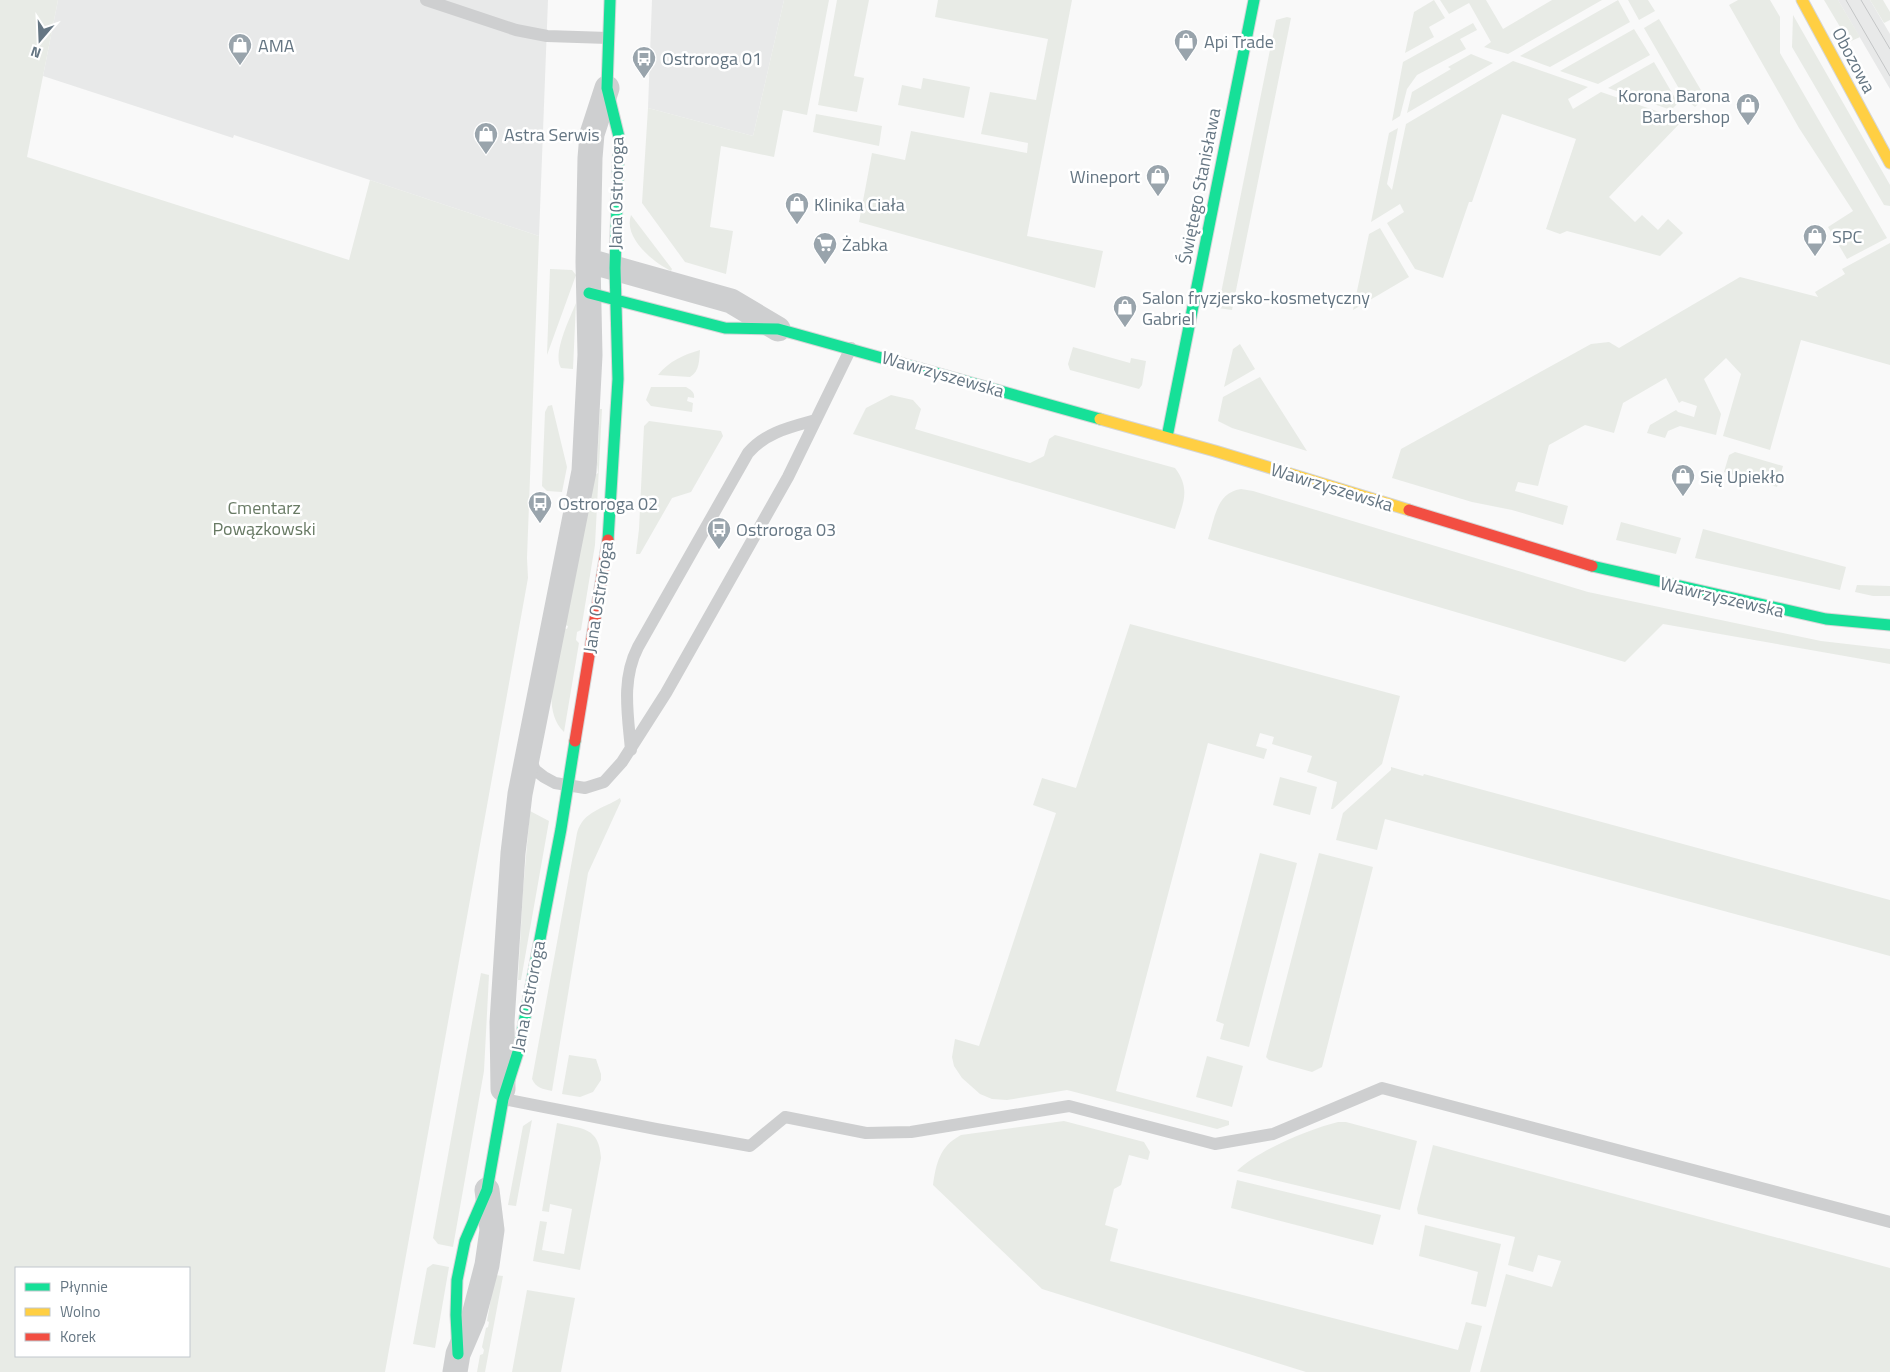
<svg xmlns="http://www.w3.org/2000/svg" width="1890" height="1372" font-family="'Titillium Web',sans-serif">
<rect width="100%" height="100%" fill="#f9f9f9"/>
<path fill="#e8e9e9" d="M58,0h490l-9,236 -305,-101 -1,3 -190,-62z
M652,0h132l-31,136 -105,-28z
M1838,0h32l20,34v55z"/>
<path fill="#e8ebe6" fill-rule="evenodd" d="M0,0h58l-31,157 322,103 21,-80 169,56 -12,322 1,20 -143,794h-385zM16,1268h173v88h-173z
M784,0h45l-22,115 -24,-5 -9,47 -53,-11 -11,81 23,4 -7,43 -41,-12 -43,-59 6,-95 105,28z
M837,0h32l-15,76 10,2 -7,34 -39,-7z
M938,0h134l-45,236 76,15 -8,37 -236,-66 13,-69 33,7 6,-29 116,22 1,-10 -47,-9 9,-42 46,8 12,-61 -113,-22z
M1434,0l11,18 -16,9 5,10 -29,16 9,-41z
M1440,0h46l17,29 49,-29h50l-94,54 -24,-7 7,-5 -22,-39 -20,11z
M1618,0l12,22 -80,45 -30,-11z
M1628,0h20l7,11 -16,9z
M1738,0h32l10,17v36l107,185 -40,21 -19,-32 25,-16 -54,-83 -70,-123z
M1824,0h14l22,37 -11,5z
M1870,0h13l7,12v8l-6,3z
M1793,15l97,170v21l-6,-1 -92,-158z
M1287,17l4,1 -59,292 -14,-2 58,-288z
M1659,19l46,78 -10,10 -10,-8 -41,-71z
M1473,23l4,7 -17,9 6,10 -49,26 -10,14 -7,27 -8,5 11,-59z
M1634,29l16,26 -52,29 -38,-13z
M1471,54l22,9 -86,50 5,-21 39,-23 -3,-2z
M1513,61l75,26 -20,12 5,10 28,-17 82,28 -74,77 26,25 7,-7 16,15 10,-11 15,14 -23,23 -93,-25 -7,3 -14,-5 30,-90 -74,-25 -30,88h-3l-26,76 -28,-9 -28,-46 17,-11 -4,-8 -29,18 18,-89 9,-5 -11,56 5,6 14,-66z
M1654,62l24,41 -7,7 -63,-22z
M923,78l47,9 -6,31 -66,-13 4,-20 19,4z
M816,114l66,12 -3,20 -66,-14z
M631,215l41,54 -1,2c-18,-9 -48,-33 -40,-56z
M1380,228l29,49 -56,33 16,-76z
M1890,243v122l-89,-25 -31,110 -47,-14 18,-62 -15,-16 -22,21 17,35 -5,21 -36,-9 -12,5 -3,7 -18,-5 3,-8 26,-15 2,2 16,5 3,-11 -15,-5 -3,2 -13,-25 -43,25 -9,30 -29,-8 -36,20 -11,41 -20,-4 -3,9 53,15 -5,19 -51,-15 -40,-8 -80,-24 9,-29 190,-105 18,-2 10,6 121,-71 78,20 -3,-5 30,-18 -3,-5z
M550,269l22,1 4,5 -29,80z
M576,303l-3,66 -12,-1c-9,-14 9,-50 15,-65z
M1240,344l15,25 -31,18 9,-38z
M1073,347l57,16 1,-5 15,3 -4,24 -3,4 -69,-19 -2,-6z
M700,350c-1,10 0,21 -10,27l-32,-2c11,-14 25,-20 42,-25z
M1260,377l47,74 -75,-23 -14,-7 5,-24z
M651,387h35c5,3 9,5 8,11l-6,-1 -1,4 6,2 -1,9 -41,-6 -5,-6z
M891,395l22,5 8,9 -6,20 115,34 14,-7 5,-17 6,-4 120,33c17,22 7,37 0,61l-322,-95 13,-26z
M552,405l15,62 -5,25 -15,-1 -5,-5 3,-74 3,-6z
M600,409h2l-7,136 -14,85 -4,2 -1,8 3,3 -15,89c-25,-24 -6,-74 0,-104l3,1 1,-3 -3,-1 30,-150 3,-2 -1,-9z
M649,421l72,10 2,5 -32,56 -19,6 -32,56h-4l3,-25 5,-103z
M1735,452l48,14 -6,21 -53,-15 5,-17z
M1241,489l12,2 335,101 233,49 69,8v15l-227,-40 -38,38 -417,-123c7,-21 8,-46 33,-50z
M1621,522l60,16 -5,16 -60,-14z
M1703,529l143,38 -6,23 -145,-32z
M1857,585l33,1v10h-17l-18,-4z
M1130,624l270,72 -18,68 -49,45h-2l6,-27 -30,-10 5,-16 -40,-12 2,-7 -14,-4 -4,13 11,3 -3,10 -56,-16 -92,348 113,30v4l-12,4 -150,-39 -60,10 -15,-1 -12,-5 -18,-16 -8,-12 -2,-9 3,-18 24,7 77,-233 -23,-8 9,-27 34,10z
M1391,767l32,9 1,-2 466,126v56l-505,-137 -8,31 -41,-10 7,-27 48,-43z
M1280,777l37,10 -7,28 -37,-10z
M620,798l1,3 -33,72 -36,218c-9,-2 -16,-3 -20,-12l45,-246c6,-22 26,-24 43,-35z
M530,811l19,10 -28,159h-3l5,-90z
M1260,853l37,10 -48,184 -29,-8 4,-15 -8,-3z
M1319,853l54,14 -51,200 -10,5 -43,-12 -3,-3z
M481,973l8,2 -5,96 -31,176 -15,-3 -5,-6z
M569,1055l27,4 5,15v6l-8,12 -13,5 -18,-3z
M1207,1056l36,10 -11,41 -36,-10z
M532,1120l-16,86 -8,-1 15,-79z
M1064,1121l80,21 6,10 -2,8 -19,-5 -8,30 -7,4 -9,36 13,4 -8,32 348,89 8,-28 16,4 -12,46h-164l-264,-83 -109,-104c3,-22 7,-39 28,-50z
M1338,1122h8l71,19 -17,69 -163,-39c20,-20 72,-42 101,-49z
M557,1123c26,6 42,4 44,35l-21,112 -47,-9 7,-40 7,1 -5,28 22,4 8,-45 -22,-5 -1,8 -7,-1z
M1433,1145l457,123v104h-410l26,-98 46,13 9,-26 -23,-6 -5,17 -25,-7 7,-28 -97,-23 -1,-5z
M1237,1180l144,35 -8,30 -142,-37z
M1425,1225l76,19 -15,63 -15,-3 7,-32 -59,-16z
M433,1264l16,3 -14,81 -22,-4 14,-76z
M495,1275l8,1 -18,96h-8l3,-17 3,-1 1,-4 -2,-3 4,-19 2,-1 1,-5 -2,-1z
M527,1290l48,8 -14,74h-49z"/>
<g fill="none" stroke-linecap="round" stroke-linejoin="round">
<g stroke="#d5d6d7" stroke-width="13">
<path id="fast" d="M589,293l136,35 53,1 322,90
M1167,437l87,-437
M608,540l10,-161 -3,-111 4,-131 -12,-49 3,-88
M1592,566l234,53 64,6
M458,1354l-2,-39 1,-35 8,-39 22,-51 16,-91 16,-50 42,-220 14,-88"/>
</g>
<g stroke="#d5d6d7" stroke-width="13">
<path id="slow" d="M1802,0l88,163
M1100,419l115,32 194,59"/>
</g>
<g stroke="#d5d6d7" stroke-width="13">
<path id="jam" d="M1409,510l183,56
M575,741l33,-201"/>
</g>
<path stroke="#cecfd0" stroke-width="12" d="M426,0l90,30 31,6 61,2
M631,750c-3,-35 -10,-70 7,-103l110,-194c18,-21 43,-26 68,-33
M530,758l5,12 9,7 11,6 30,5 19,-6 18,-20 44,-69 122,-216 63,-129
M503,1099l153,30 94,17 35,-29 81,16 45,-1 158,-26 146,38 58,-10 109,-46 508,134"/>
<path stroke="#cecfd0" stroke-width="25" d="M596,263l135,38 47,28
M503,1089l-1,-67 11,-169 7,-59 64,-323 6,-116 -2,-93 2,-104 2,-24 15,-46
M455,1372l3,-18 15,-35 14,-54 5,-35 -5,-40"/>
<use href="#fast" stroke="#16e098" stroke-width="11"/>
<use href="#slow" stroke="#ffcf43" stroke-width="11"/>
<use href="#jam" stroke="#f24e42" stroke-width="11"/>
<path stroke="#c3c5c6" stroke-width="1" d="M1846,0l44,76
M1861,0l29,49"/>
</g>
<defs>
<g id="shop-pin" transform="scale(1.25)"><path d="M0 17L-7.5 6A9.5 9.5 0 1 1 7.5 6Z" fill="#99a4ac" stroke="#fff"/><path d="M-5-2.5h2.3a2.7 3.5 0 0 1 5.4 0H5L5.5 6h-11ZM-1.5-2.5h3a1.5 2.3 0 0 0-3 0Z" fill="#fff"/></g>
<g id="bus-pin" transform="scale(1.25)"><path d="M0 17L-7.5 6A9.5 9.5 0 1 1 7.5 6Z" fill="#99a4ac" stroke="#fff"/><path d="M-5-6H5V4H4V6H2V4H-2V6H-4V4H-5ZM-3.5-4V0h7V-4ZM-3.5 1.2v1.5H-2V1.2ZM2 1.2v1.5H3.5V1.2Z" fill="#fff"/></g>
<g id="supermarket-pin" transform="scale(1.25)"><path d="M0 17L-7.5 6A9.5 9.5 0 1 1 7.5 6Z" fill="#99a4ac" stroke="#fff"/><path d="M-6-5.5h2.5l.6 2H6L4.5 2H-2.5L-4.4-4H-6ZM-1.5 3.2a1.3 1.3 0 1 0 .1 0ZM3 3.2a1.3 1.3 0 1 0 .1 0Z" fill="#fff"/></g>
</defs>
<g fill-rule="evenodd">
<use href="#shop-pin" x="1186" y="41"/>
<use href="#shop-pin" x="240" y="45"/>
<use href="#bus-pin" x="644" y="58"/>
<use href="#shop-pin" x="1748" y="105"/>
<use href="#shop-pin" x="486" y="134"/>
<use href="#shop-pin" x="1158" y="176"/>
<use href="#shop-pin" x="797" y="204"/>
<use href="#shop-pin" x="1815" y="236"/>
<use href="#supermarket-pin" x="825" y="244"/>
<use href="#shop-pin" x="1125" y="307"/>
<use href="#shop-pin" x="1683" y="476"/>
<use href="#bus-pin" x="540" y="503"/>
<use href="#bus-pin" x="719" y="529"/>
</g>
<g text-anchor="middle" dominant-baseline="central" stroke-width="5" stroke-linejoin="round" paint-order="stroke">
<g font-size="18" fill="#657683" stroke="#fff" text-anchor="start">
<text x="1204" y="41">Api Trade</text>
<text x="258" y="45">AMA</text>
<text x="662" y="58">Ostroroga 01</text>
<text x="1730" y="95" text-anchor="end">Korona Barona<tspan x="1730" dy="21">Barbershop</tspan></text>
<text x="504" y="134">Astra Serwis</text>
<text x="1140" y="176" text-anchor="end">Wineport</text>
<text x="814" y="204">Klinika Ciała</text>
<text x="1832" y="236">SPC</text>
<text x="842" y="244">Żabka</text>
<text x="1142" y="297">Salon fryzjersko-kosmetyczny<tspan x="1142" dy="21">Gabriel</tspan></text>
<text x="1700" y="476">Się Upiekło</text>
<text x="558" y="503">Ostroroga 02</text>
<text x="736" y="529">Ostroroga 03</text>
</g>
<g font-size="18" fill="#657683" stroke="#fff">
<text transform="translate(1854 60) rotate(62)">Obozowa</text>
<text transform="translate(1199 186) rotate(-79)">Świętego Stanisława</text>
<text transform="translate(616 193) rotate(-89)">Jana Ostroroga</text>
<text transform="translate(943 374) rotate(16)">Wawrzyszewska</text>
<text transform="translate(1332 487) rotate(17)">Wawrzyszewska</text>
<text transform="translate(598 597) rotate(-81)">Jana Ostroroga</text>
<text transform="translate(1722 597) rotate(13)">Wawrzyszewska</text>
<text transform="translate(528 996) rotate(-79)">Jana Ostroroga</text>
</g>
<g font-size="18" fill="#687a64" stroke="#fff">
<text x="264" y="507">Cmentarz<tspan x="264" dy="21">Powązkowski</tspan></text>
</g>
</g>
<rect x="15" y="1267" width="175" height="90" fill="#ffffff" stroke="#c1c8cd"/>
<rect x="25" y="1283" width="25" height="8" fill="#16e098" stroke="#c1c8cd"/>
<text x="60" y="1292" font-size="15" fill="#657683">Płynnie</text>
<rect x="25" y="1308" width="25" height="8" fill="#ffcf43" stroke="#c1c8cd"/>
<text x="60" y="1317" font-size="15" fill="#657683">Wolno</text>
<rect x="25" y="1333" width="25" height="8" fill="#f24e42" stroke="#c1c8cd"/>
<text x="60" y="1342" font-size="15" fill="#657683">Korek</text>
<g transform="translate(40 40) rotate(199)" stroke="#ffffff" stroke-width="4" paint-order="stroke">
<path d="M0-4L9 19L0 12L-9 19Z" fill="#657683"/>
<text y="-8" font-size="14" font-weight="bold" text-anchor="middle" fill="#657683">N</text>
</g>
</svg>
